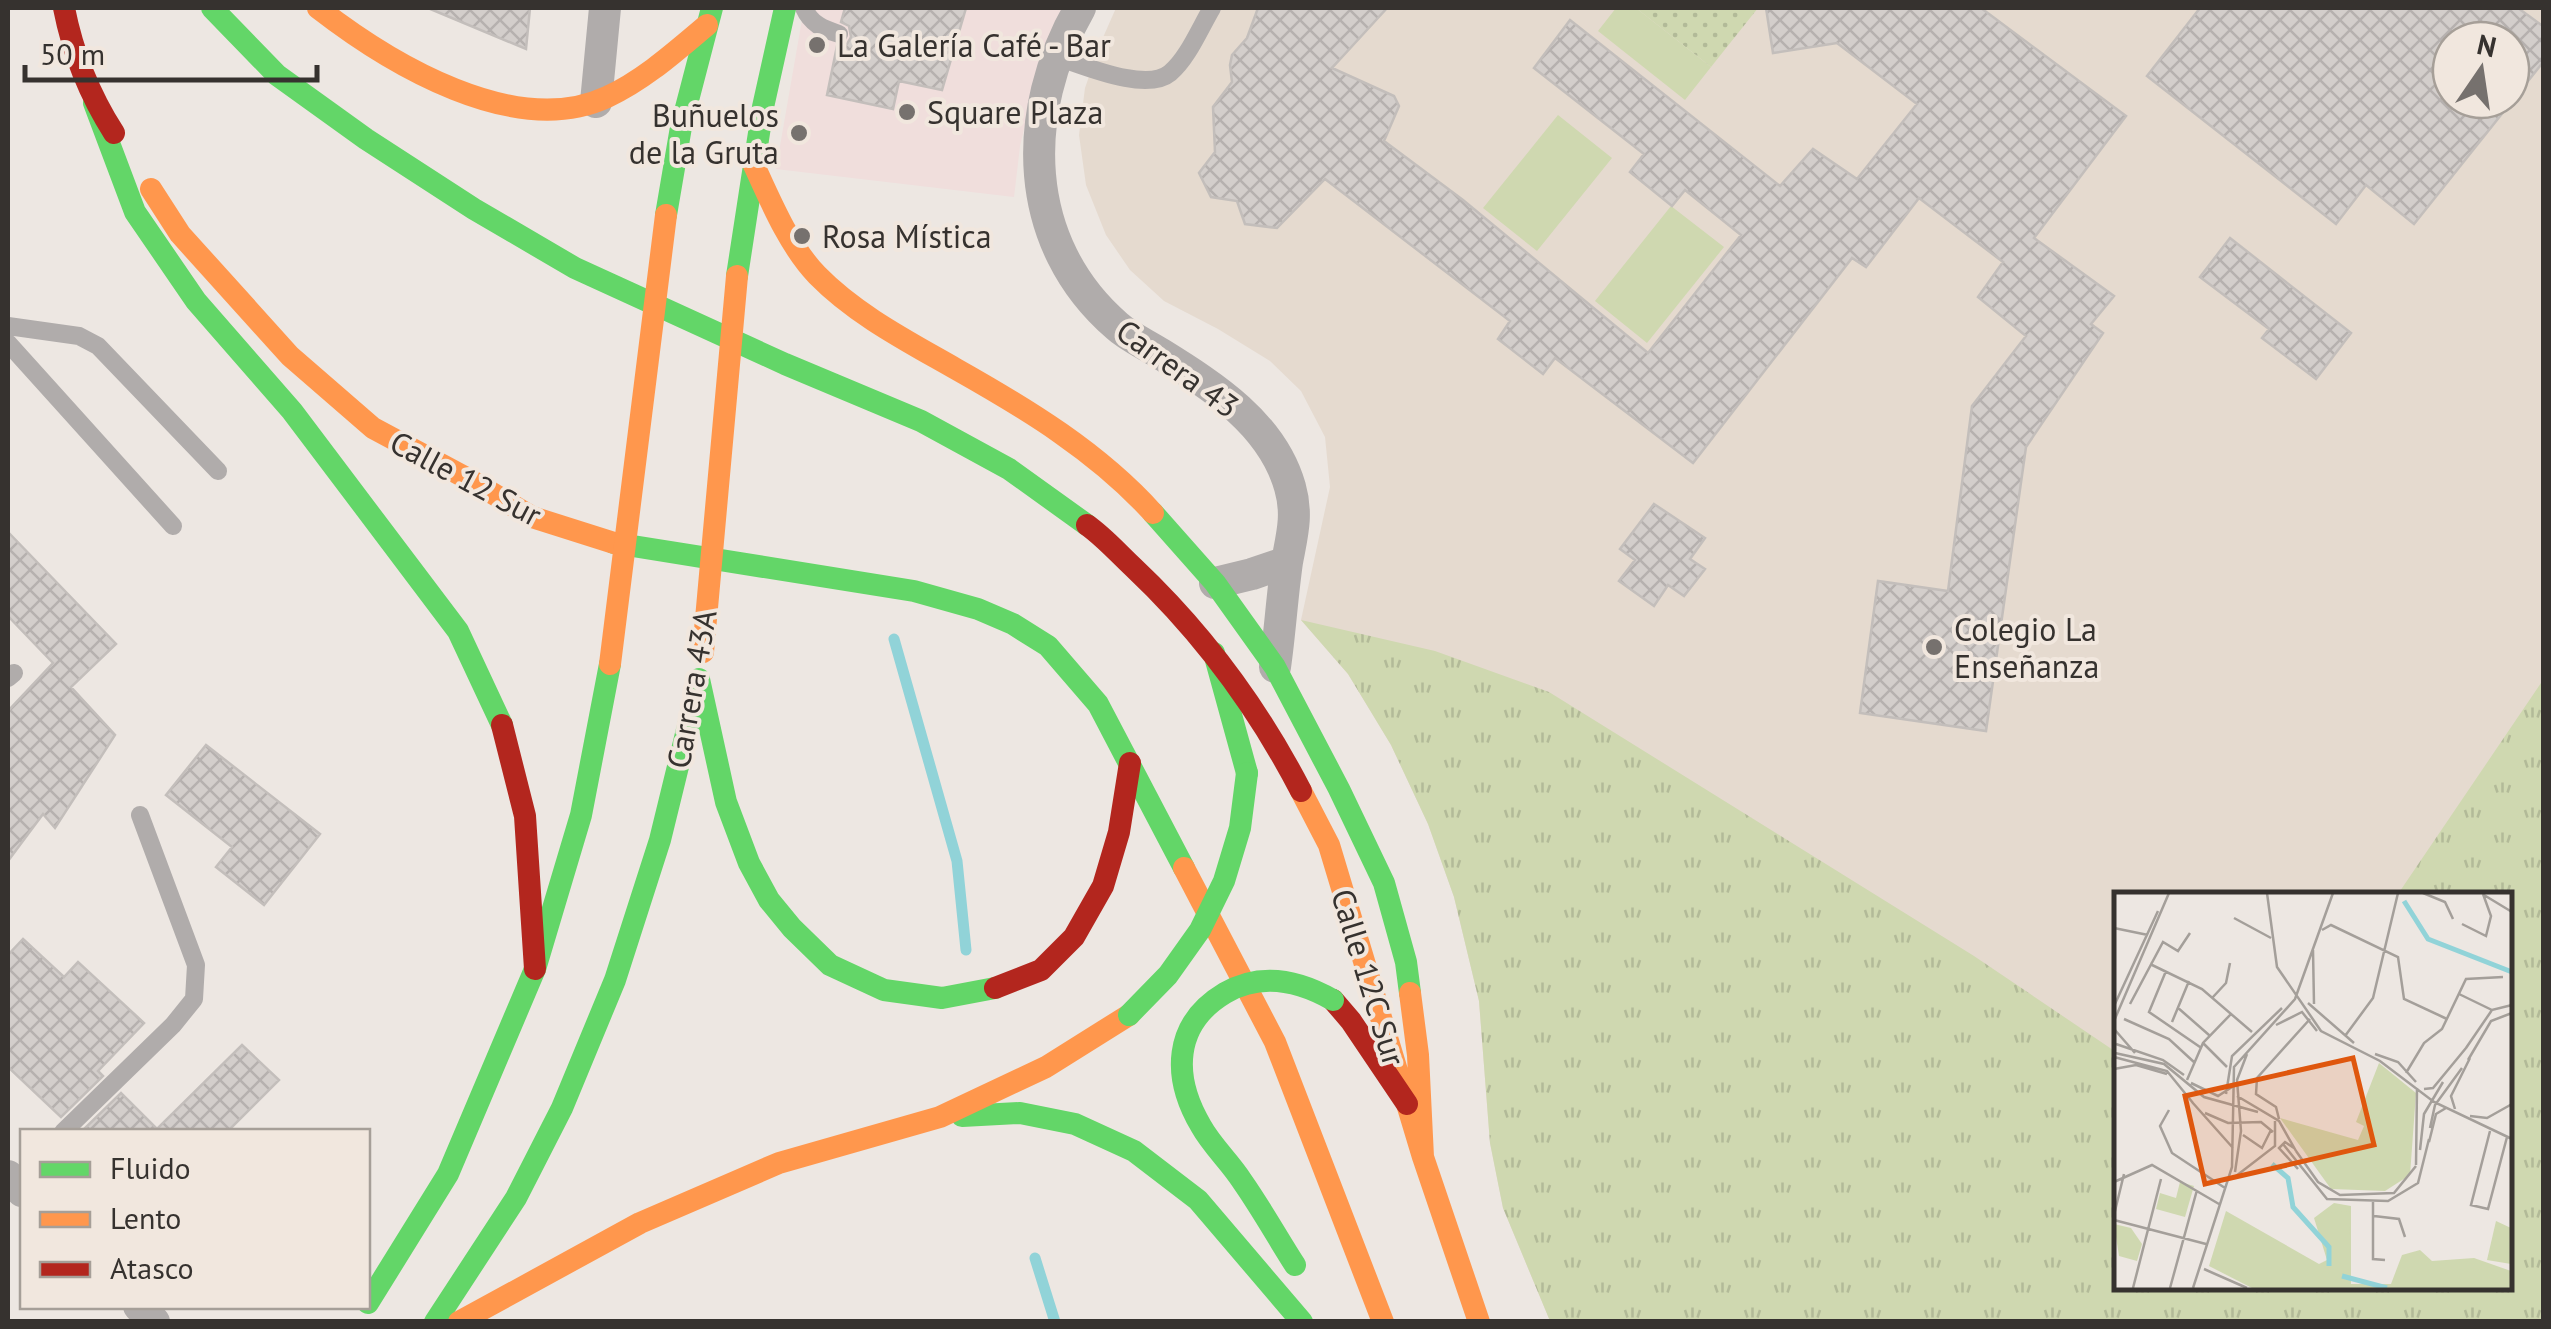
<svg xmlns="http://www.w3.org/2000/svg" width="2551" height="1329" font-family="'PT Sans',sans-serif">
<defs>
<pattern id="grass-tufts" width="24" height="20" patternUnits="userSpaceOnUse" patternTransform="scale(2.5)"><rect width="24" height="20" fill="#cfd8b0"/><path d="M3 7l-1-3M5 7V3M7 7l1-3M15 17l-1-3M17 17v-4M19 17l1-3" fill="none" stroke="#b2ba98"/></pattern>
<pattern id="park-dots" width="8" height="8" patternUnits="userSpaceOnUse" patternTransform="scale(2.5)"><rect width="8" height="8" fill="#cfd8b0"/><path d="M2 2h.1M6 6h.1" fill="none" stroke="#b2ba98" stroke-width="1.8" stroke-linecap="round"/></pattern>
<pattern id="building-cross-hatch" width="8" height="8" patternUnits="userSpaceOnUse" patternTransform="scale(2.5)"><rect width="8" height="8" fill="#d3cecb"/><path d="M0 0l8 8M0 8l8-8" fill="none" stroke="#b6b1af"/></pattern>
</defs>
<rect width="100%" height="100%" fill="#ede7e2"/>
<path fill="#f0dedc" d="M804,8h259l-26,69 -17,69 -6,51 -238,-28z"/>
<path fill="#e5dacf" fill-rule="evenodd" d="M1116,8h1427v1313h-993l-47,-113 -13,-65 -11,-142 -25,-104 -26,-73 -37,-79 -43,-71 -47,-54 29,-133 -5,-50 -24,-46 -31,-30 -52,-32 -54,-28 -34,-31 -24,-35 -20,-50 -7,-50 6,-47 16,-46zM2451,40h60v60h-60zM2116,894h392v392h-392z"/>
<path fill="url(#grass-tufts)" d="M1301,620l134,31 114,41 425,264 142,96v234h392v-392h-110l145,-214v641h-993l-47,-113 -13,-65 -11,-142 -25,-104 -26,-73 -37,-79 -43,-71z"/>
<path fill="url(#park-dots)" d="M1636,8h122l-47,59z"/>
<path fill="#cfd8b0" d="M1616,8h20l75,59 -26,33 -87,-69z
M1558,115l54,43 -75,93 -54,-43z
M1671,206l53,41 -77,96 -52,-42z"/>
<g fill="none" stroke-linecap="round" stroke-linejoin="round">
<path stroke="#91d3d8" stroke-width="11" d="M894,639l63,222 9,89
M1035,1258l20,64"/>
</g>
<path fill="url(#building-cross-hatch)" stroke="#c3bebb" stroke-width="2.5" fill-rule="evenodd" d="M428,8h102l-4,41z
M845,8h121l-24,82 -43,-9 -6,28 -66,-14 10,-49 10,-2 4,-7 -2,-11 -8,-4z
M1258,8h129l-55,60 62,28 5,10 -15,35 79,59 185,153 93,-118 -56,-45 -13,16 -42,-34 14,-18 -110,-86 36,-48 210,166 33,-37 44,30 60,-75 -80,-61 -64,10 -7,-45h215l145,108 -92,122 80,58 -23,28 12,9 -77,114 -40,284 -126,-18 18,-132 70,10 24,-185 54,-70 -48,-39 25,-35 -84,-64 -53,69 -14,-9 -159,205 -138,-105 -12,16 -45,-35 12,-18 -185,-142 -48,49 -32,-4 -8,-23 -26,-4 -12,-24 16,-21 -2,-45 19,-25 -2,-17 2,-10 15,-17z
M2200,8h318l26,19v34l-130,163 -48,-39 -30,39 -189,-148zM2451,40h60v60h-60z
M2230,238l121,95 -35,46 -54,-41 7,-9 -69,-52z
M1654,504l51,34 -15,21 15,10 -21,27 -16,-11 -14,21 -35,-25 16,-21 -15,-11z
M8,532l108,112 -45,43 44,48 -60,93 -12,-14 -35,47v-150l45,-48 -45,-47z
M206,745l114,89 -56,71 -48,-38 16,-20 -66,-52z
M23,939l41,38 14,-15 66,61 -46,48 5,5 -42,41 -53,-50v-112z
M242,1045l37,35 -52,52h-146l40,-39 36,36z"/>
<g fill="none" stroke-linecap="round" stroke-linejoin="round">
<path stroke="#b0acab" stroke-width="18" d="M804,8c7,16 19,21 35,26
M1057,57c26,8 89,36 113,16 18,-15 30,-45 42,-65
M8,326l71,10 19,10 120,125
M8,343l165,183
M8,678l6,-5
M63,1132l110,-107 21,-26 2,-34 -56,-150"/>
<path stroke="#b0acab" stroke-width="32" d="M1080,8c-60,104 -59,235 37,318 12,11 30,19 44,28 53,33 111,70 129,133 8,28 2,48 -3,75 -5,35 -7,70 -12,105
M596,102l9,-94
M1215,583l37,-9 35,-12
M8,1176l14,15
M139,1306l15,16"/>
<path stroke="#63d668" stroke-width="22" d="M212,8l65,67 89,64 108,70 101,59 210,96 136,57 88,48 78,56
M94,103l41,109 61,89 96,110 166,220 44,94
M666,215l15,-88 31,-119
M737,276l26,-169 22,-99
M1153,513l62,70 60,84 64,122 45,94 22,79 4,31
M614,543l300,48 64,18 35,15 35,22 50,58 86,164
M1214,653l33,120
M699,679l27,123 23,61 20,37 23,28 38,37 54,25 58,8 53,-10
M962,1116l58,-3 55,11 59,27 64,49 104,122
M368,1303l80,-129 87,-205 46,-154 29,-151
M435,1322l81,-124 46,-90 53,-128 45,-140 36,-147"/>
<path stroke="#ff974d" stroke-width="22" d="M318,8c71,55 197,132 289,89 37,-17 69,-46 100,-72
M753,163c17,37 36,83 64,112 39,40 92,67 139,94 71,40 142,83 197,144
M151,189l29,45 110,122 83,72 99,53 60,36 82,26
M1301,791l28,54 94,312 56,165
M1184,868l91,174 108,280
M1410,993l8,62 5,102
M459,1322l181,-99 139,-60 161,-46 106,-50 83,-52"/>
<path stroke="#b3261e" stroke-width="22" d="M64,8c9,46 25,86 50,125
M1087,525c17,12 31,28 46,42 70,66 124,139 168,224
M502,725l23,91 10,153
M995,988l46,-18 33,-33 29,-51 16,-54 11,-69
M1333,1000l18,21 56,83"/>
<path stroke="#63d668" stroke-width="22" d="M1129,1015l39,-40 32,-45 24,-49 16,-53 7,-55
M1295,1265c-18,-28 -34,-57 -53,-84 -12,-19 -30,-35 -41,-55 -29,-49 -28,-102 24,-133 36,-21 73,-13 108,7"/>
<path stroke="#ff974d" stroke-width="22" d="M703,652l34,-376
M610,664l56,-449"/>
</g>
<g fill="#76716e" stroke="#f1e7de" stroke-width="4">
<circle cx="817" cy="45" r="10"/>
<circle cx="907" cy="112" r="10"/>
<circle cx="799" cy="133" r="10"/>
<circle cx="802" cy="236" r="10"/>
<circle cx="1934" cy="647" r="10"/>
</g>
<g text-anchor="middle" dominant-baseline="central" stroke-width="8" stroke-linejoin="round" paint-order="stroke">
<g font-size="32" fill="#36322f" stroke="#f1e7de" text-anchor="start">
<text x="837" y="45">La Galería Café - Bar</text>
<text x="927" y="112">Square Plaza</text>
<text x="779" y="115" text-anchor="end">Buñuelos<tspan x="779" dy="37">de la Gruta</tspan></text>
<text x="822" y="236">Rosa Mística</text>
<text x="1954" y="629">Colegio La<tspan x="1954" dy="37">Enseñanza</tspan></text>
</g>
<g font-size="32" fill="#36322f" stroke="#f1e7de">
<text transform="translate(1178 368) rotate(36)">Carrera 43</text>
<text transform="translate(466 478) rotate(28)">Calle 12 Sur</text>
<text transform="translate(691 689) rotate(-80)">Carrera 43A</text>
<text transform="translate(1369 977) rotate(73)">Calle 12C Sur</text>
</g>
</g>
<g transform="translate(2114 892)">
<rect width="398" height="398" fill="#ede7e2"/>
<path d="M265,171l37,30 -6,82 -25,16 -54,-2 -51,-71 78,22 6,-14 -8,-4z" fill="#cfd8b0"/>
<path d="M66,290l14,4 -9,31 -29,-8 4,-16 16,5zM220,311l17,3v78h40l11,-29 18,-5 12,11 42,-3 37,13v17h-259l-43,-22 17,-55 93,53 8,-4 -13,-42zM0,332l17,4 11,16 -5,17 -18,-5z" fill="#cfd8b0"/>
<path d="M382,329l15,7v36l-24,-4z" fill="#cfd8b0"/>
<path d="M235,319l1,41h-16v-22h-10v-17z" fill="#cfd8b0"/>
<path fill="none" stroke="#91d3d8" stroke-width="5" d="M290,9l24,38 84,33M158,272l16,14 5,29 36,40v19M228,384l45,12"/>
<path fill="none" stroke="#a49f9a" stroke-width="2.5" d="M153,1l10,74 44,64 59,30 54,41 78,37M309,1l22,9 8,17M370,3l28,17M120,26l37,20M348,32l24,12 5,-20 -8,-22M0,36l34,7M208,38l9,-5 67,32 6,42 43,20M199,58l1,54M36,72l52,25 50,43M52,79l-17,41 51,35M345,102l33,16 20,-5M99,105l13,-14 4,-20M194,111l46,40M16,112l33,-62 15,9 12,-18M0,114l44,-95M63,115l32,28M10,127l45,20 26,24M0,129l55,-128M58,130l17,-41M162,133l26,-13 15,19M1,138l20,23M231,144l28,-38 25,-105M89,151l24,24M2,152l47,16 21,15M352,156l26,-38M1,161l49,11 40,33 54,15M261,162l23,8 18,20M0,165l53,14 26,32M354,168l23,-39 21,-8M0,177l22,-4 31,9M292,181l18,-30 18,-14 24,-50 37,-2M73,188l16,-37 28,-29M77,191l27,13 14,-9M310,197l9,-1 33,-40M112,202l6,-38 50,-48M123,204l42,25 17,30M78,210l41,46M341,217l-4,-13 19,-38M55,218l-9,16 12,27 53,35M91,221l23,10 33,-1 12,10M356,224l17,2 25,-14M165,227l-3,-12 -20,-13 1,-16 53,-59M316,236l5,-23 27,-37M376,239l-19,74 17,4 19,-72M129,243l19,13 9,-18M315,250l7,-28 10,-6M169,252l44,55 61,2 30,-18 11,-44M180,256l-9,-6 -6,6 19,21M306,258l4,-36 19,-32M182,259l22,31 22,13 54,-2 22,-27M302,273l1,-77M121,280l6,-41 -4,-51 10,-26M122,284l39,-30v-25M0,290l38,-17 67,39M259,310v57l12,1M0,323l10,-41M260,324l25,3 6,18M0,328l92,24M90,377l43,19M19,396l28,-109M56,396l27,-98M79,396l39,-121 2,-100 61,-68 38,-106"/>
<path fill="#df570e" fill-opacity="0.15" stroke="#df570e" stroke-width="5" d="M239,166l21,87 -169,39 -20,-88z"/>
<rect width="398" height="398" fill="none" stroke="#36322f" stroke-width="5"/>
</g>
<rect width="2551" height="1329" fill="none" stroke="#36322f" stroke-width="20"/>
<rect x="20" y="1129" width="350" height="180" fill="#f1e7de" stroke="#a69f98" stroke-width="2.5"/>
<rect x="40" y="1162" width="50" height="15" fill="#63d668" stroke="#a69f98" stroke-width="2.5"/>
<text x="110" y="1179" font-size="30" fill="#36322f">Fluido</text>
<rect x="40" y="1212" width="50" height="15" fill="#ff974d" stroke="#a69f98" stroke-width="2.5"/>
<text x="110" y="1229" font-size="30" fill="#36322f">Lento</text>
<rect x="40" y="1262" width="50" height="15" fill="#b3261e" stroke="#a69f98" stroke-width="2.5"/>
<text x="110" y="1279" font-size="30" fill="#36322f">Atasco</text>
<g transform="translate(2481 70) rotate(13)"><circle r="48" fill="#f1e7de" stroke="#a69f98" stroke-width="2.5"/>
<path d="M0-8L18 38L0 25L-18 38Z" fill="#76716e"/>
<text y="-15" font-size="28" font-weight="bold" text-anchor="middle" fill="#36322f">N</text>
</g>
<path d="M25 65v15h292v-15" fill="none" stroke="#36322f" stroke-width="5"/>
<text x="40" y="65" font-size="30" fill="#36322f" stroke="#f1e7de" stroke-width="8" paint-order="stroke">50 m</text>
</svg>
